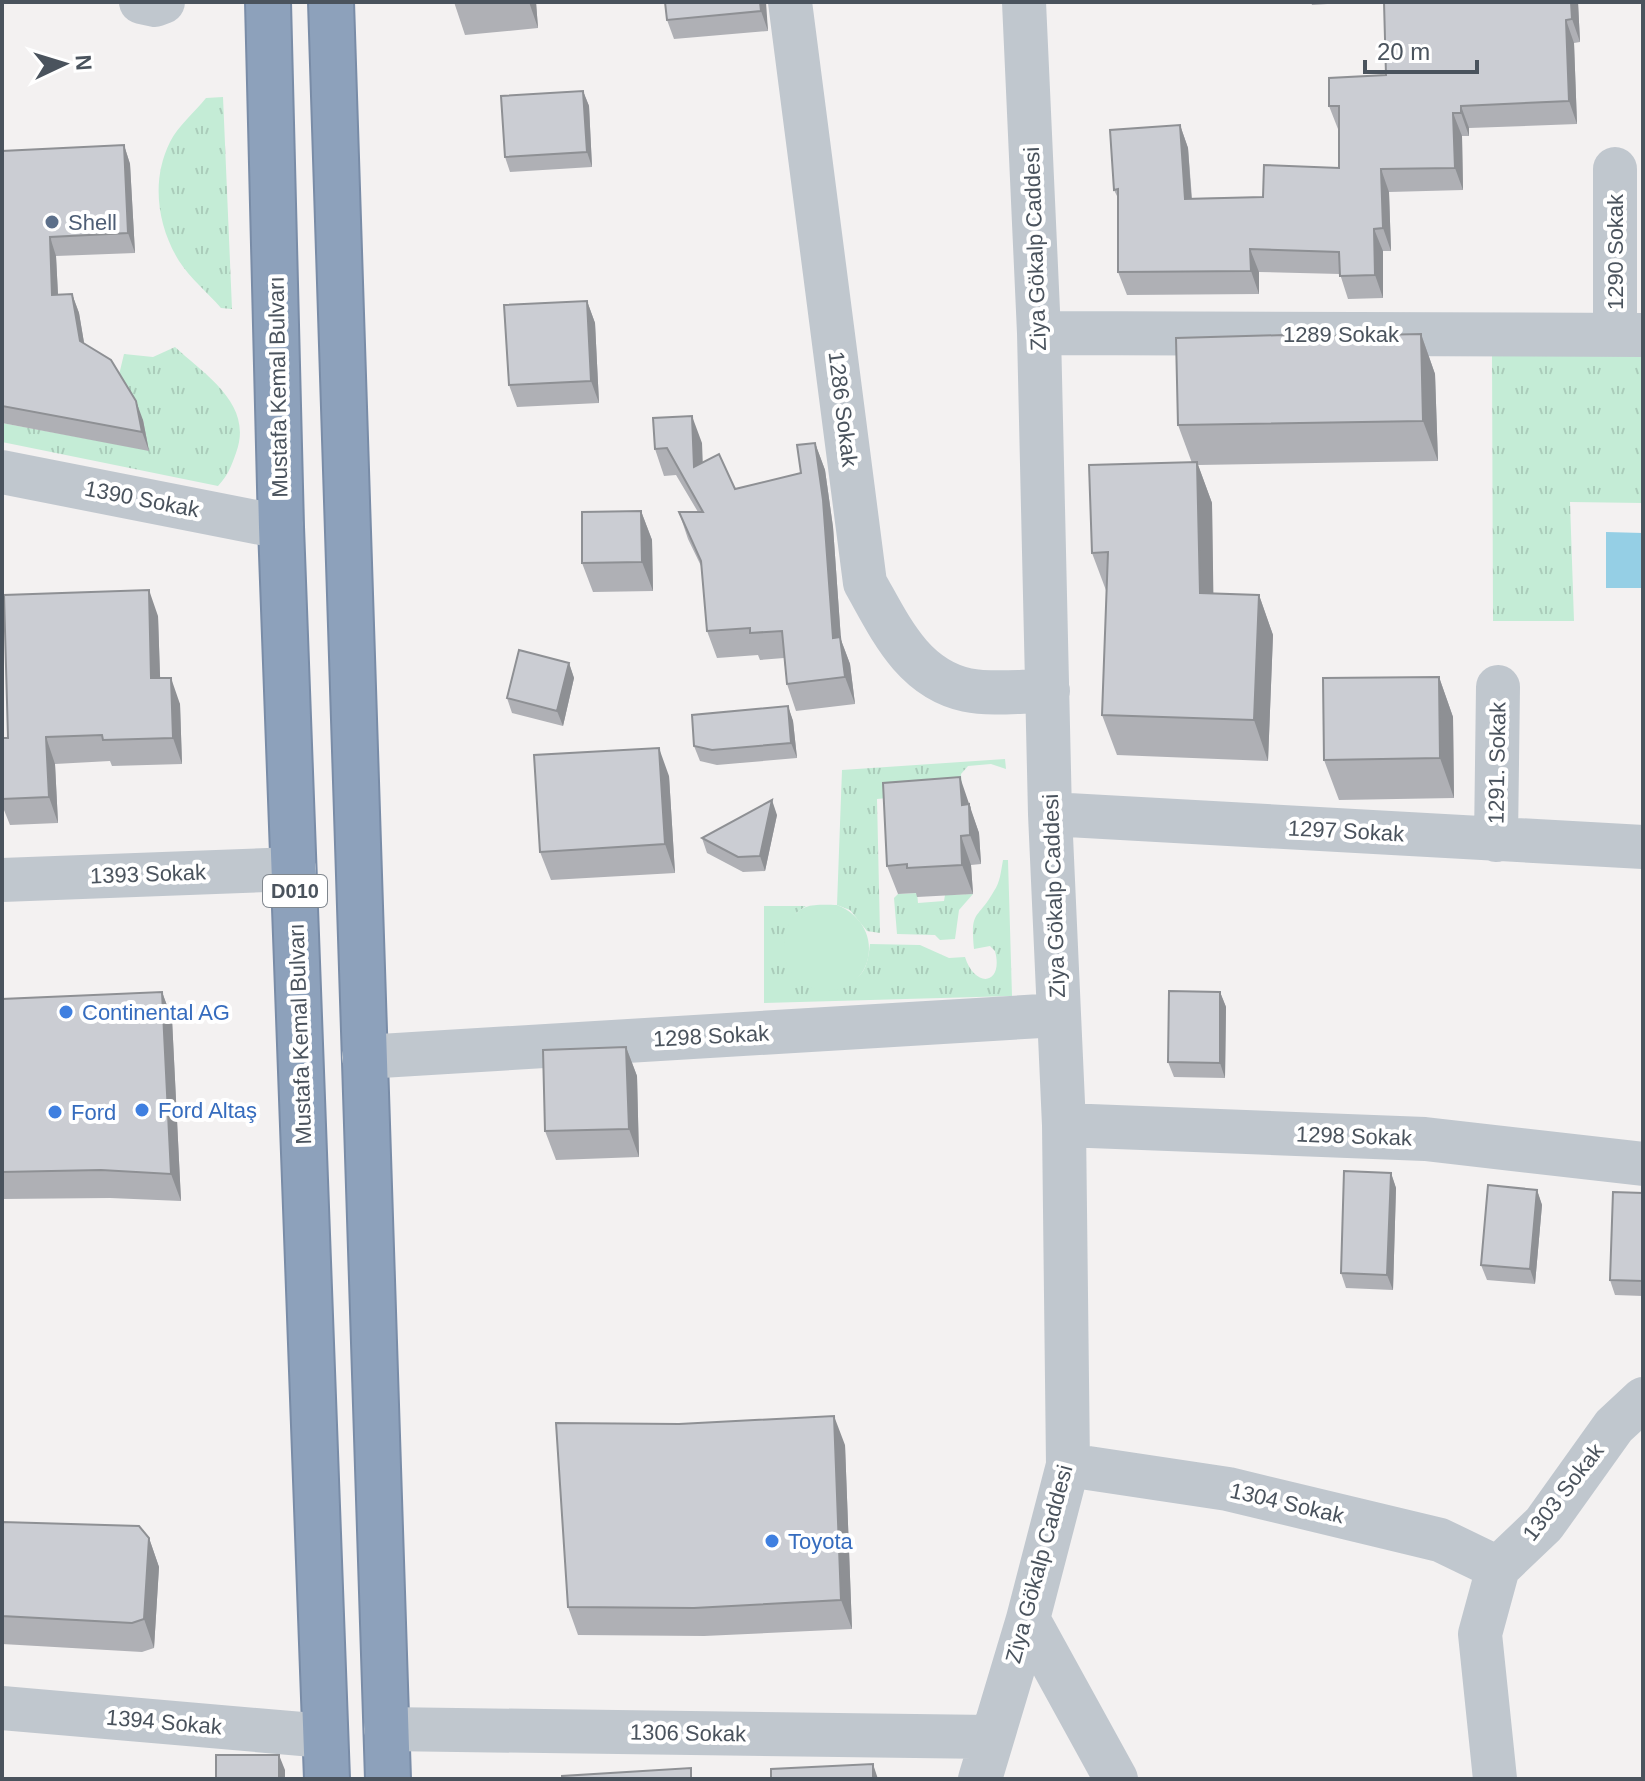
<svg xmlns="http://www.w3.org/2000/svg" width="1645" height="1781" font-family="Helvetica,sans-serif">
<defs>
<pattern id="grass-tufts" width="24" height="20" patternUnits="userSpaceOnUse" patternTransform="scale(2)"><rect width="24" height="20" fill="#c4ecd6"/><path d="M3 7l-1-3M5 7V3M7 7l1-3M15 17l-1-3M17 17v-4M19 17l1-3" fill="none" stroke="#aaccba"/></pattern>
</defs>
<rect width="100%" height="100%" fill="#f3f1f1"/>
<path fill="url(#grass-tufts)" d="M223,97l9,212 -11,-1c-13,-15 -31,-30 -42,-47 -22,-36 -28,-81 -9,-119 8,-16 25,-30 36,-44z
M175,347c31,29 79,57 61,106 -5,14 -8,22 -18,33l-216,-44v-19l146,27 -5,-30 -25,-41 6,-25 29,3z
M1643,351v152l-73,-1 4,119h-81l-1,-268z
M1005,759l1,10 -15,-5 -23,2 -7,8 1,17 -85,8 3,134 -13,-2 -17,-21 -13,-5 5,-135z
M1003,860h5l4,136 -248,7v-97h42l-10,7 -7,55c13,18 22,19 43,17 29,-3 35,-12 38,-41l50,1 29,13 16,-1c10,32 39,28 30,-6l-5,-5 -16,3c-4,-40 3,-28 20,-58 6,-8 7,-20 9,-31z
M917,893l1,10 26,-2 1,-6 28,-1 -14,16 -4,29 -15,1 -5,-5 -38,-1 -3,-36 4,-4z"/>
<path fill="#c4ecd6" d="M837,905c54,22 35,96 -21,84 -12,-3 -22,-11 -28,-22 -8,-18 -3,-53 18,-60 8,-3 22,-2 31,-2z"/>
<path fill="#95cfe5" d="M1606,532l37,1v55h-37z"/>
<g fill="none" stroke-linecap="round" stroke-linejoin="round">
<g stroke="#798ca7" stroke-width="48">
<path id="highway" d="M268,2l13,525 46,1252
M331,2l57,1777"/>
</g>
<path stroke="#c0c7ce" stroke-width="44" d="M141,2l14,3 8,-3
M790,2l75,581c25,44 47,95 102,107 25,5 55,1 81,1
M1615,169v166
M1039,333l604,2
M2,472l279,55
M1050,814l593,33
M1496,840l2,-153
M2,880l292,-11
M364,1057l694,-42
M1064,1125l361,14 218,25
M1068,1465l160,24 212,51 58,28
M1028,1619l88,160
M2,1708l323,28
M386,1729l605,8
M980,1779l48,-160 40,-154 -4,-340 -14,-311 -11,-481 -15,-331
M1495,1779l-15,-145 18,-66 46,-44 70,-98 29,-27"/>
<use href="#highway" stroke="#8da1bb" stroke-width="44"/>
</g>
<path fill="#afb0b5" d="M454,2h82l2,26 -73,7z
M1311,2h47l-46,3z
M1384,2h194l2,40 -6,1 3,81 -108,4v8h-7l1,54 -74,2 2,59h-8v47l-35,1 -8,-25 -81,-2v22l-132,1 -9,-23v-74l-4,-8 66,-65 8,23 4,50 71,-1 76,-29v-39h-1l-9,-23 57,-31z
M765,5l3,26 -94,8 -7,-19z
M583,91l6,15 3,61 -82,5 -5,-15z
M124,145l6,19 5,89 -79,3 2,39 14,-1 7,19 5,30 59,77 6,31 -147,-28v-272z
M587,301l8,22 4,80 -82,4 -8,-22z
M1421,334l14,40 3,87 -240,4 14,38 1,90 46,2 14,40 -5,126 -151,-6 -15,-40 5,-122 -15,-40 100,-90 -14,-38 106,-88z
M702,443v19l33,27 66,-16 14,-30 10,27 8,57 8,113 9,24 5,40 -59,7 -9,-27 -3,-26 -24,2 -2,-5 -41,3 -10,-27 -5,-63 -14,-29 -9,-27h19l-22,-37 -12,1 -9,-27z
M641,511l11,29 1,51 -60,1 -11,-29z
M158,616l2,62 20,26 2,60 -70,2 -2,-5 -55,3 3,59 -48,2 -8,-20v-67h6z
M569,663l5,15 -11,48 -51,-13 -5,-15z
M1439,677l14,40 1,81 -115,2 -15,-40z
M788,706l5,15 4,37 -80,7 -17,-4 -6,-15z
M669,776l6,97 -124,7 -11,-28z
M971,806v5l8,22 2,31 -10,1 2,29 -56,3 -1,-4 -18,1 -11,-28z
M777,815l-12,56 -22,1 -36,-19 -5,-15z
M162,992l10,27 9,182 -71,-3 -108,1v-200z
M1220,992l6,15 -1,71 -51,-1 -6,-15z
M626,1047l11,29 2,81 -83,3 -11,-29z
M1391,1173l5,15 -3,102 -47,-2 -5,-15z
M1537,1190l5,15 -7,79 -48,-4 -6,-15z
M1643,1193v103l-28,-1 -5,-15z
M845,1445l7,184 -148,7 -126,-1 -10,-28z
M2,1522l147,16 10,29 -5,81 -12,4 -140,-8z"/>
<path fill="#8e9094" d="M529,2h7l2,26z
M760,2h6l2,29 -7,-20z
M1571,2h7l2,40 -8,-23z
M1566,20l8,23 3,81 -8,-23z
M583,91l6,15 3,61 -5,-15z
M1461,106l8,22v8l-8,-23z
M1453,113l9,23 1,54 -8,-22z
M1180,125l8,23 5,73 -8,-22z
M124,145l6,19 5,89 -7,-20z
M1381,169l8,23 2,59 -8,-23z
M1374,229l9,22v47l-8,-23z
M50,237l6,19 3,58 -7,-19z
M1250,249l9,23v22l-8,-23z
M72,294l7,19 8,47 -7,-19z
M587,301l8,22 4,80 -8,-22z
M1421,334l14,40 3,87 -15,-40z
M136,401l7,19 6,31 -7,-19z
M692,416l10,27 2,51 -10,-27z
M815,443l10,27 8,57 8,113 9,24 5,40 -10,-27 -12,-39z
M1197,462l15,41 2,130 -14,-40z
M641,511l11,29 1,51 -11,-29z
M149,590l9,26 3,88 -10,-26z
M1259,595l14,40 -5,126 -14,-41z
M569,663l5,15 -11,48 -6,-15z
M1439,677l14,40 1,81 -14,-40z
M171,678l9,26 2,60 -9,-26z
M788,706l5,15 4,37 -6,-15z
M46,737l9,27 3,59 -9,-26z
M659,748l10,28 6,97 -10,-29z
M960,777l19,56 2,31 -11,-29 -8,-30z
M772,800l5,15 -12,56 -5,-15z
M961,836l10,29 2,29 -11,-29z
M162,992l10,27 9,182 -10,-27z
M1220,992l6,15 -1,71 -5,-15z
M626,1047l11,29 2,81 -10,-28z
M1391,1173l5,15 -3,102 -6,-15z
M1537,1190l5,15 -7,79 -5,-15z
M834,1416l11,29 7,184 -11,-29z
M149,1538l10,29 -5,81 -10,-29z
M279,1755l6,15v9h-6z
M873,1764l5,15h-5z"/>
<path fill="#cbcdd3" stroke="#8e9094" stroke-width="2" d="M665,2h95l1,9 -94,9z
M1384,2h187l1,17 -6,1 3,81 -108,5v7h-8l2,55 -74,1 2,59 -9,1 1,46 -35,1 -1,-24 -89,-3 1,22 -133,1v-83l-4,1 -4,-60 70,-5 5,74 78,-2 1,-32 75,3v-62h-10v-28l57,-3z
M583,91l4,61 -82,5 -4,-61z
M124,145l4,88 -78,4 2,58 20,-1 8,47 31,19 25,41 6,31 -140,-26v-255z
M587,301l4,80 -82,4 -5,-80z
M1421,334l2,87 -245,4 -2,-87 108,-3v2z
M692,416l2,51 25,-13 16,35 66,-16 -4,-28 18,-2 8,57 10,138 7,-1 5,40 -58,7 -5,-53 -32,2v-5l-43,3 -6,-70 -22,-49h24l-36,-64 -12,1 -2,-31z
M1197,462l3,131 59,2 -5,125 -152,-5 6,-163 -16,1 -3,-88z
M641,511l1,51 -60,1v-51z
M149,590l2,88h20l2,60 -70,2 -1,-5 -56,2 3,60 -47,2v-61h6l-4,-143z
M519,650l50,13 -12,48 -50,-13z
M1439,677l1,81 -116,2 -1,-82z
M788,706l3,37 -79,7 -18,-4 -2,-31z
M659,748l6,96 -125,8 -6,-97z
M960,777l2,28 7,-1 1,31 -9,1 1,29 -55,3v-4l-20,2 -4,-83z
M772,800l-12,56 -22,1 -36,-19z
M1169,991l51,1v71l-52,-1z
M162,992l9,182 -70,-4 -99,2v-173z
M626,1047l3,82 -84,2 -2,-81z
M1344,1171l47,2 -4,102 -46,-2z
M1488,1185l49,5 -7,79 -49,-4z
M1613,1192l30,1v88l-33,-1z
M834,1416l7,184 -147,8 -126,-1 -12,-184 123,1z
M2,1522l137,4 10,12 -5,81 -12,4 -130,-7z
M216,1755h63v24h-63z
M873,1764v15h-102v-10z
M691,1768v11h-129v-3z"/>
<circle fill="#5c6f8a" stroke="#fff" stroke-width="3" cx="52" cy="222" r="8"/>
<g fill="#3f7fe0" stroke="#fff" stroke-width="3">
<circle cx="66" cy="1012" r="8"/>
<circle cx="142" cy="1110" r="8"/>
<circle cx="55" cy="1112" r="8"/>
<circle cx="772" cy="1541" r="8"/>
</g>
<g text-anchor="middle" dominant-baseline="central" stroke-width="8" stroke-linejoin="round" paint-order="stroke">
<rect fill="#fff" stroke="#80878e" stroke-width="2" x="263" y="875" width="64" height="32" rx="6"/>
<g font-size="20" font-weight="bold" fill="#4a535d">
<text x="295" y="891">D010</text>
</g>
<g font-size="22" fill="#4e5e75" stroke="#fff" text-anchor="start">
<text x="68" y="222">Shell</text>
</g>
<g font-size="22" fill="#4a535d" stroke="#fff">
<text transform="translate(1035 249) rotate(-92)">Ziya Gökalp Caddesi</text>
<text transform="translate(1615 252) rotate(-90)">1290 Sokak</text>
<text x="1341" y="334">1289 Sokak</text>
<text transform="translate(278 387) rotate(-91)">Mustafa Kemal Bulvarı</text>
<text transform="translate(843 409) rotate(83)">1286 Sokak</text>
<text transform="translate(142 499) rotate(11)">1390 Sokak</text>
<text transform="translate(1497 763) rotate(-89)">1291. Sokak</text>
<text transform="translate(1346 831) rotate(3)">1297 Sokak</text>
<text transform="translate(148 874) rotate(-2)">1393 Sokak</text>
<text transform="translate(1054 896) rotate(-92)">Ziya Gökalp Caddesi</text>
<text transform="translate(300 1034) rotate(-92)">Mustafa Kemal Bulvarı</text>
<text transform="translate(711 1036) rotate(-3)">1298 Sokak</text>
<text transform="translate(1354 1136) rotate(2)">1298 Sokak</text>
<text transform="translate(1563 1492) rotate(-52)">1303 Sokak</text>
<text transform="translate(1287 1503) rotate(13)">1304 Sokak</text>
<text transform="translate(1039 1564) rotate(-75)">Ziya Gökalp Caddesi</text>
<text transform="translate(164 1722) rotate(5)">1394 Sokak</text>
<text transform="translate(688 1733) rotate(1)">1306 Sokak</text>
</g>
<g font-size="22" fill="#366cbe" stroke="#fff" text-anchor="start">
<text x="82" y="1012">Continental AG</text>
<text x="158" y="1110">Ford Altaş</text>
<text x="71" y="1112">Ford</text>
<text x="788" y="1541">Toyota</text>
</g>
</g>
<rect width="1645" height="1781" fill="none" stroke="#4a535d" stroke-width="8"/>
<g transform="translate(64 64) rotate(86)" stroke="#ffffff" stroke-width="6" paint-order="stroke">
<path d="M0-6L14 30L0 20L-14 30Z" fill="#4a535d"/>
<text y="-12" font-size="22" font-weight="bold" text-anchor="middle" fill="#4a535d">N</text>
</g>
<path d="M1365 60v12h112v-12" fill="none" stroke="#4a535d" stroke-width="4"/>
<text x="1377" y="60" font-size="24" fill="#4a535d" stroke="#ffffff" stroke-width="6" paint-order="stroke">20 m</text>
</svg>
